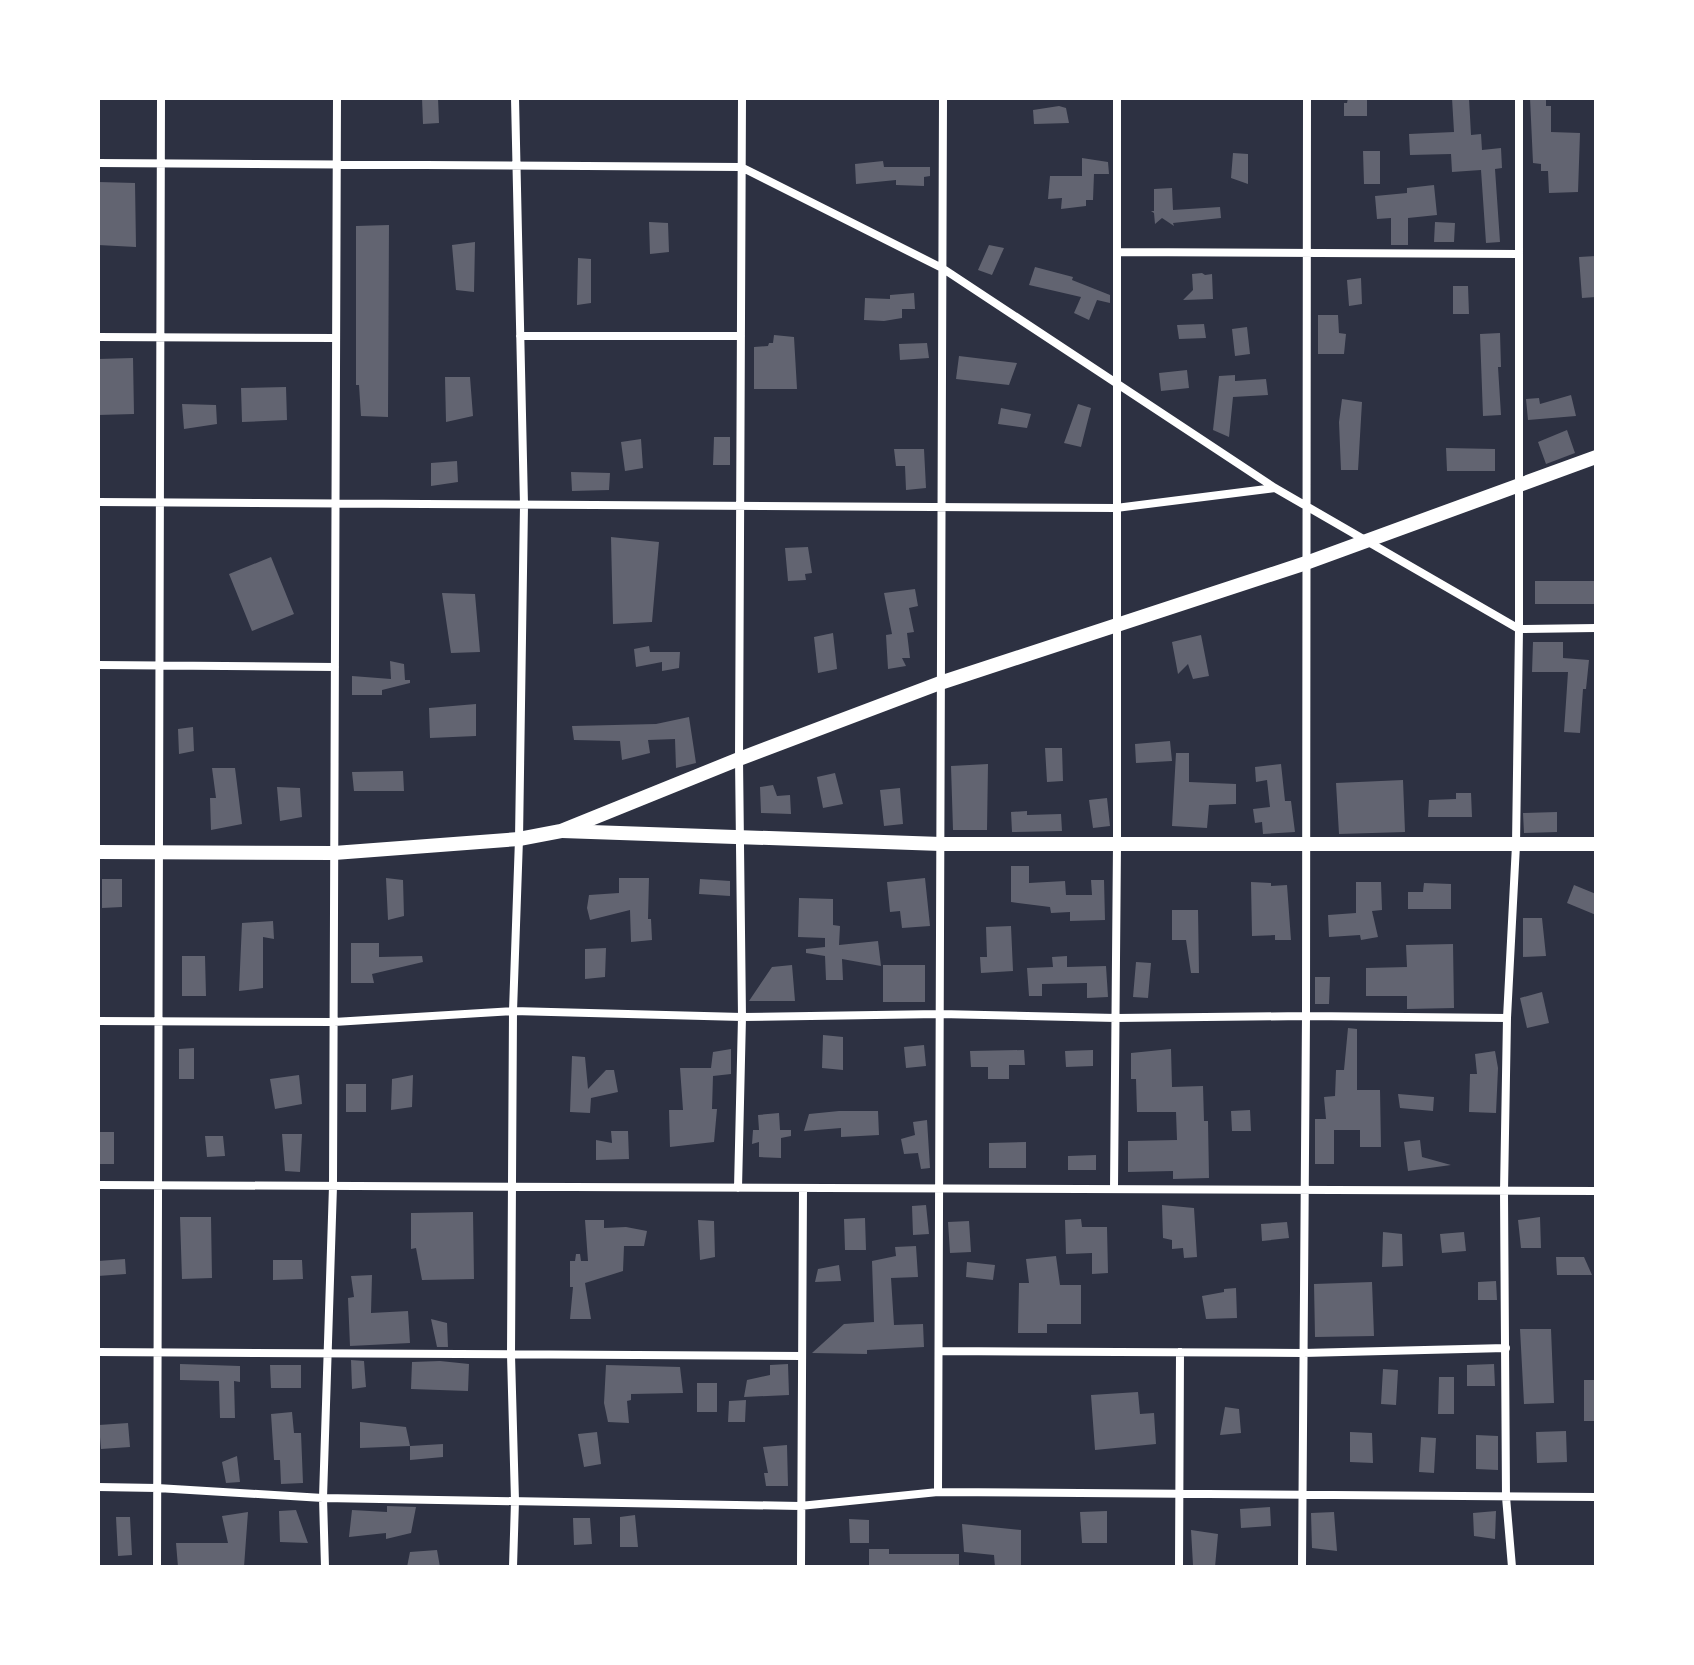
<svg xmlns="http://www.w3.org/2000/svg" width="1694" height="1665" font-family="'Playfair Display',serif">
<rect width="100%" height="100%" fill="#2d3142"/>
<path fill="#626471" d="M422,98h16l1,25 -16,1z
M1348,98h19v18h-23v-13h3z
M1452,98h17l2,37 10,-1 1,16 19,-2 1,20 -7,1 5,73 -14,1 -5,-73 -29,2 -1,-18 -41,1 -1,-21 45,-2z
M1530,98h16v8h5v26l29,1 -2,59 -29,1 -1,-22h-7v-7l-8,-1z
M1059,106l7,2 3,15 -35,1 -1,-14z
M1363,151h17v33h-16z
M1233,153l15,1v30l-17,-6z
M1082,158l26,4 1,12h-15l-1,26h-7v6l-25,3 1,-11 -14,1 2,-23h32z
M883,161l1,6h46v9l-6,1v9l-28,-1v-5l-40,4 -1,-20z
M98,182l37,1 1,64 -38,-2z
M1434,185l3,30 -29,3v27h-17v-27l-14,1 -2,-23 32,-3v-5z
M1172,188l1,22 47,-3 1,11 -48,5 1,3 -12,-8 -7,6 -1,-11 -3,-2h3v-22z
M649,222l19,1 1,29 -19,2z
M1435,222l20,1 -1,19h-20z
M389,225l-1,192 -27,-1 -2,-31h-3v-159z
M475,242l-1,50 -18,-2 -4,-45z
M989,245l15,3 -12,27 -14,-5z
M1596,256v41l-14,1 -3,-41z
M578,258l13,1v44l-14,2z
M1035,267l38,10 -1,3 38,15v8l-13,-3 -8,20 -15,-7 7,-16 -52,-12z
M1202,273l3,2 7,-1 1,25 -30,1 10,-10 -1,-16z
M1361,278l1,26 -13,2 -2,-26z
M1453,286h15l1,28h-16z
M914,293l1,16h-13v9l-18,3 -20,-1 1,-22 25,1v-4z
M1318,315h20l1,18 7,1 -2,20h-26z
M1204,324l2,14 -27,1 -2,-14z
M1247,327l3,27 -15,2 -3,-27z
M1500,333l1,34h-3l3,48 -18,1 -3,-82z
M774,335l20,2 3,52h-43v-42l14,-1 1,-3h4z
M927,343l2,15 -29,2 -1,-16z
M959,356l58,7 -8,22 -53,-6z
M133,358l1,56 -36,1v-56z
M1187,370l2,18 -28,3 -2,-18z
M1235,375v6l31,-2 2,16 -35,2 -4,40 -16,-7 6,-54z
M445,377h25l3,39 -27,6z
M286,387l1,33 -45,2 -1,-34z
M1571,395l5,21 -48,4 -2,-21 13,-1 1,6z
M1342,399l20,3 -4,68h-17l-2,-48z
M182,404l34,1 1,19 -33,5z
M1078,404l13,4 -10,39 -17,-4z
M1001,408l30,6 -4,14 -29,-4z
M1567,430l8,23 -29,11 -8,-22z
M714,437h16v28h-17z
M641,439l2,29 -18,3 -4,-29z
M1446,448l49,1v22h-48z
M894,449h30l2,39 -20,2 -1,-24h-9z
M457,461l1,21 -27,4v-23z
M571,472l39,1 -1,17 -37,1z
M611,537l48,5 -7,80 -39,2z
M808,547l4,26 -7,1 1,6 -18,1 -3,-33z
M271,557l23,57 -42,17 -23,-57z
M1535,581h61v23h-61z
M915,589l3,17 -9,2 5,24 -7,1 3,25h-8l4,8 -18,3 -2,-34 6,-1 -8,-41z
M442,593l33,1 5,58 -29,1z
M833,633l4,36 -19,4 -4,-36z
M1201,635l8,41 -16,3 -5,-15 -10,10 -6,-32z
M1533,642h30v16l26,2 -3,29h-3l-3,44 -16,-1 4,-60h-36z
M649,646l1,6h30l-1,16 -17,3v-9l-26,5 -2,-18z
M390,661l14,3 1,16h5v3l-28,7v5h-30v-19l39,3z
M476,704v32l-46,2 -1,-30z
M689,717l7,46 -20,5 -1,-29 -27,1 2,13 -28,7 -2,-19 -46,-1 -2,-14 84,-2z
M193,727l1,24 -15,3 -1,-25z
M1170,741l2,20 -36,2 -1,-19z
M1045,748h17l1,33 -16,1z
M1176,753h13v29l47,2v20l-27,1 -2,23 -35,-2z
M988,764l-1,66h-34l-2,-64z
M1281,764l4,37h6l4,31 -32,2 -1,-12 -7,1 -2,-14 17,-2 -3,-27 -11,2 -1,-15z
M212,768h23l7,56 -31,6 -1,-32h6z
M403,771l1,20h-50l-2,-19z
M835,773l8,31 -20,4 -6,-31z
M1403,780l2,52 -66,2 -3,-51z
M773,785l4,11 13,-1 1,19 -30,-1 -1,-26z
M277,787l23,1 2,29 -22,4z
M900,788l3,36 -19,2 -4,-36z
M1456,793h15l1,24h-44l1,-17 27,-1z
M1107,798l3,28 -17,2 -4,-28z
M1027,811v4l34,-1 1,17 -50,1 -1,-20z
M1557,812v20l-33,1 -1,-20z
M1011,866h18v17l36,-2 1,14h26l-1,-15h13l1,40 -35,1v-9l-19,1 -1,-6 -39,-5z
M386,878l17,2 1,36 -16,4z
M619,878h30l-1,41h3l1,21 -21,2 -1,-32 -40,10 -3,-12 2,-13 30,-2z
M925,878l5,48 -28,2 -2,-17 -10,1 -3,-30z
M102,879h20v28l-20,1z
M700,879l30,2v15l-31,-2z
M1251,882l20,1v3l16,-1 4,55h-16v-5l-23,1z
M1356,882h25l1,28 -10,1 6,26 -17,3 -1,-5 -31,2 -1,-22 28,-2z
M1424,883l27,1v25h-43v-17h15z
M1574,885l22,9v21l-29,-12z
M799,898l34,1v26l7,1 -1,19 39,-4 3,25 -39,-7 1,21h-17l-1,-24 -19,-3v-4l19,-2v-9l-27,-1z
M1172,910h26l1,63h-8l-5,-33h-14z
M1523,918h19l4,38 -23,1z
M273,921l1,18 -11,-2v51l-24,3 3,-68z
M1011,926l2,45 -32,2 -1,-16h7l-1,-30z
M351,943h28v14l43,-1 1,6 -51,12 2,9h-23z
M1453,944l1,64 -47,1v-13h-41v-28l41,-1 -1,-22z
M606,948l-1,29 -20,2v-30z
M182,956h23l1,40h-24z
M1067,956v11l39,-1 2,31 -21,1v-15l-45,1v12h-13l-2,-28 26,-1 -1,-10z
M1136,962l15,1 -3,35 -15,-1z
M792,965l3,36h-46l23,-34z
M883,965h42v37h-42z
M1315,977h15l-1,27h-14z
M1542,992l7,31 -22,5 -7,-30z
M1348,1028l9,1v61h23l1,57h-21v-17h-26v34h-19v-45h11l-2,-22 11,-1 1,-26h8z
M823,1035l20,2v33l-21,-2z
M924,1045l2,21 -20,2 -2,-21z
M194,1048v31h-15v-30z
M731,1049v25l-18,2 -1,33h5l-3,33 -44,5 -1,-37h14l-3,-42h31l2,-16z
M1171,1049l1,38 31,-1 1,35h4l1,57 -36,1v-8l-45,1v-31l49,-1 -1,-28h-39l-1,-33h-5v-26z
M1024,1050l1,15h-16v14h-21v-12h-17l-1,-16z
M1093,1050v16l-27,1 -1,-16z
M1495,1051l3,17 -2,45 -27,-1 1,-38h7l-2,-20z
M572,1056l13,1 3,32 18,-19h8l4,22 -27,6 -1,15 -20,-1z
M299,1075l3,29 -27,5 -5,-30z
M413,1075l-1,32 -21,3 1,-31z
M346,1084h20v28h-20z
M1398,1094l36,3 -1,14 -33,-3z
M1250,1110l1,21h-19l-1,-20z
M839,1111h39l1,24 -38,2v-9l-37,3 5,-17z
M779,1113l1,17h11v6l-10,2v20l-22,-1v-15l-7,2 1,-14h6l-1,-15z
M927,1120l3,48 -9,1 -3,-16 -14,1 -3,-15 14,-4 -2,-13z
M611,1131h17l1,28 -33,1v-20l16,3z
M98,1132h16v32h-16z
M282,1134h20l-2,38 -15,-1z
M205,1136h18l2,20 -18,1z
M1420,1140l2,17 29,8 -43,6 -4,-29z
M1026,1142v26h-37v-25z
M1096,1155v15h-28v-14z
M926,1205l3,29 -16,1 -1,-29z
M1162,1205l32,3 3,49 -13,1 -1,-10 -11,1v-9l-9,-2z
M473,1212l1,67 -52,1 -6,-32 -5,1v-36z
M180,1217h31l1,61 -30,1z
M1540,1217l1,31h-20l-3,-28z
M865,1218l1,32h-21l-1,-31z
M1081,1219l1,8h25l1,46 -16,1v-21l-26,1 -1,-34z
M585,1220h19v8l22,-1 21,4 -3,15h-20l-1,25 -38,12 6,36h-21l3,-32h-3v-26h5l1,-7h4l1,7h7z
M698,1220l16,1 1,36 -15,3z
M969,1221l2,31 -21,1 -2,-31z
M1287,1222l2,16 -27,3 -1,-17z
M1383,1232l19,2 1,32 -21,1z
M1464,1232l2,19 -24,2 -2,-19z
M916,1246l2,31 -27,1 3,47 29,-1 1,23 -57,3v4l-55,-1 32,-29 30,-2 -2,-61 24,-5 -1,-9z
M1056,1256l4,29h21v39h-34v9h-29l1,-50h10l-3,-24z
M1556,1257h28l8,18h-35z
M125,1259l1,15 -28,2v-15z
M273,1260h29l1,19 -30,1z
M967,1262l28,3 -2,15 -27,-3z
M839,1265l2,16 -26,1 3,-13z
M372,1275l-1,38 37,-2 2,32 -60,3 -2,-48 6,-1 -3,-21z
M1496,1281l1,19h-19v-18z
M1372,1282l2,54 -59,1 -1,-53z
M1236,1288l1,30 -31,1 -4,-23 22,-4v-3z
M431,1319l16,4 1,24h-11z
M1520,1329h31l3,74 -30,1z
M351,1360l13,1 2,26 -14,2z
M440,1361l29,3 -1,27 -57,-2 1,-27z
M180,1364l60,2v16l-6,-1 1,37h-15l-1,-37 -39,-1z
M788,1364l1,31 -45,2 3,-17 23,-5v-10z
M1494,1364l1,22h-28v-21z
M270,1365h31v23h-30z
M606,1365l74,2 3,26 -52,1v6l-4,1 2,22 -21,-1 -4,-19z
M1383,1369l15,1 -2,35 -15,-1z
M1439,1377h15v37h-16z
M1584,1380h12v41h-12z
M697,1383h20v29h-20z
M1138,1392l2,22 14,-1 2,31 -61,6 -4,-55z
M746,1400l-1,22h-17l1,-21z
M1225,1407l14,2 2,24 -21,2z
M292,1412l2,21h7l2,50 -22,1 -1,-24h-6l-3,-46z
M360,1422l46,5 4,19 -50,2z
M128,1423l2,24 -29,2 -2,-24z
M1566,1431l1,31 -30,1 -1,-31z
M597,1432l4,32 -17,3 -6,-33z
M1350,1432l22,1 1,30 -23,-1z
M1476,1435l22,1v34l-22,-1z
M1421,1437l15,1 -2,35 -15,-1z
M443,1444v13l-33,3v-14z
M787,1445l1,41h-22l-2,-13h4l-5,-26z
M237,1456l3,26 -14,1 -4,-21z
M387,1506l29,1 -5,26 -25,6v-6l-37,4 3,-27 35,2z
M1270,1507l1,19 -30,2 -1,-19z
M296,1510l12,33 -28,-1 -1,-31z
M1107,1511v32h-25l-2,-31z
M1496,1511l-1,28 -21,-3 -1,-23z
M248,1512l-4,55h-66l-2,-24h52l-6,-27z
M1334,1512l3,39 -25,-3 -1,-35z
M635,1515l3,32h-18v-30z
M116,1517h14l2,38 -14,1z
M573,1518h17l2,26 -18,1z
M849,1519l20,1v23h-19z
M962,1524l59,6v37h-26l-1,-12 -30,-3z
M1191,1530l27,4 -3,33 -22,-2z
M869,1549h20v5h70v13h-90z
M437,1550l3,17h-33l3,-15z"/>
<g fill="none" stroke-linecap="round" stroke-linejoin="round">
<path stroke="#fff" stroke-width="8" d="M98,163l643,4 201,101 333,220 244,141 77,-1
M1117,252l402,2
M520,336h221
M98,337l238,1
M98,502l1018,6 159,-20
M98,665l237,2
M98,1021l236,1 179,-11 229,6 198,-3 176,4 190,-2 201,2
M98,1185l1498,6
M738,1188l4,-171 -3,-258 3,-661
M1114,1189l3,-344v-747
M939,1351l364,2 203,-5
M98,1352l704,4
M98,1487l59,1 166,10 477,8 138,-14 658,5
M938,1492l5,-1394
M157,1567l4,-1469
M325,1567l-2,-69 10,-312 4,-1088
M513,1567l2,-66 -4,-146 2,-344 6,-172 5,-334 -9,-407
M801,1567l2,-379
M1179,1567l1,-215
M1302,1567l4,-551 1,-918
M1512,1567l-6,-70 -2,-306 3,-173 9,-173 3,-216v-531"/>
<path stroke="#fff" stroke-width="14" d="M562,831l379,13h655"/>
<path stroke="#fff" stroke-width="14" d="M98,852l236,1 185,-14 42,-8 178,-72 201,-76 366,-120 290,-106"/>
</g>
<rect width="1694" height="1665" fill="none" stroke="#ffffff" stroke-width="200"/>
</svg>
